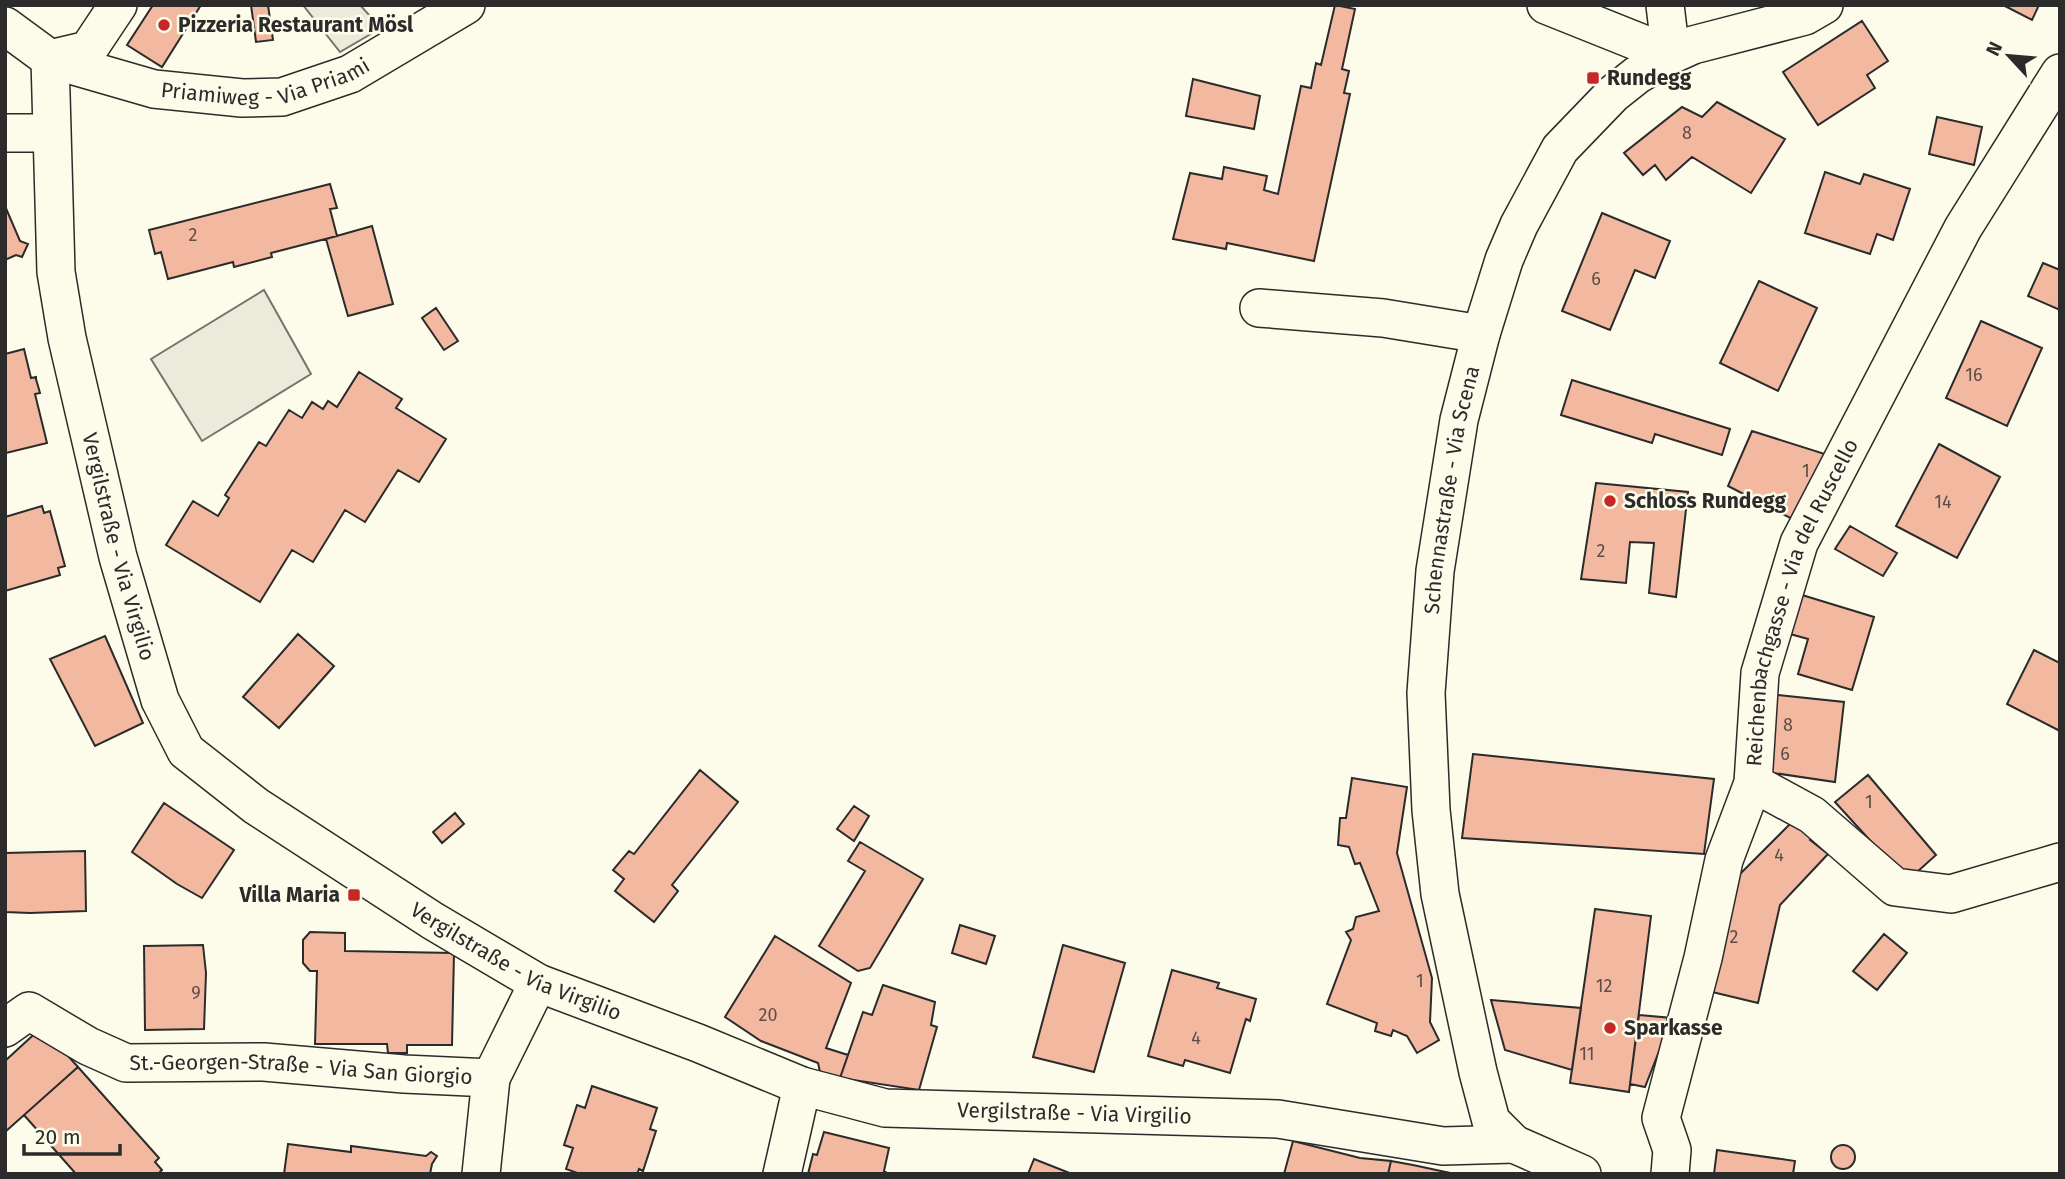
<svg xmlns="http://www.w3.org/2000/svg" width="2065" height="1179" font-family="'Fira Sans',sans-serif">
<rect width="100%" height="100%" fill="#fdfbea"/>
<path fill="#ecebdb" stroke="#74746e" stroke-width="2" d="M303,5h57l21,23 -41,24z
M264,290l47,84 -109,67 -51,-82z"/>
<path fill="#f2b8a0" stroke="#2b2b2b" stroke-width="2" d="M153,5h48l-39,62 -35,-22z
M251,5h17l5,35 -17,2z
M1335,5l20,4 -13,60 7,2 -5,22 6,1 -36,167 -87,-18 -1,6 -53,-10 17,-66 32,6 2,-12 43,9 -3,14 14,4 23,-108 10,2 5,-25 5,2z
M2003,5h36l-7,15z
M1862,21l26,40 -21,14 8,13 -57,37 -35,-53z
M1193,79l67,17 -6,33 -68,-13z
M1717,102l68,37 -34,54 -59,-36 -26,23 -11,-15 -12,10 -19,-22 58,-46 20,10z
M1937,117l45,10 -8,38 -45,-11z
M1825,172l35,12 4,-10 46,15 -17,51 -16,-6 -7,20 -65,-21z
M330,184l7,24 -7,1 7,27 -66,17 1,4 -38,10 -1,-5 -65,17 -7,-27 -6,2 -6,-24z
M5,206l15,35 8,3 -6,13 -6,-2 -11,5z
M1602,213l68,28 -15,37 -20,-8 -25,60 -48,-19z
M372,226l21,78 -45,12 -22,-77z
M2043,263l17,7v40l-32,-14z
M1759,281l58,27 -39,83 -58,-28z
M436,308l22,33 -14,9 -22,-32z
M1981,321l61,27 -35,78 -61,-28z
M24,349l7,29 5,-1v2l4,14 -5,1 12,49 -41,10 -1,-99z
M359,372l43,27 -6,9 50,31 -27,43 -21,-12 -33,52 -20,-12 -32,52 -21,-12 -32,52 -94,-57 27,-44 25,15 11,-18 -4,-3 34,-53 7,4 23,-36 13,8 10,-16 11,7 5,-8 9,6z
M1572,380l158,49 -8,26 -67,-21 -3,9 -91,-28z
M1752,431l76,24 -30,67 -70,-36z
M1939,444l61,33 -43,81 -61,-32z
M1596,483l92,9 -12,105 -27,-4 5,-50 -24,-1 -4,41 -45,-4z
M42,506l2,7 6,-2 15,55 -7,2 2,7 -55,16v-74z
M1850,526l47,27 -14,23 -48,-27z
M1802,595l72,22 -22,73 -54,-16 10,-35 -18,-5z
M298,634l36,32 -55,62 -36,-31z
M105,636l38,87 -48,23 -45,-87z
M2034,650l26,13v68l-53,-27z
M1777,695l67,7 -9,80 -68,-10z
M1473,754l241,25 -10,75 -242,-16z
M700,770l38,32 -66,83 6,6 -24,31 -39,-31 9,-12 -11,-9 16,-19 5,3z
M1868,775l68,80 -29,26 -72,-79z
M1352,778l55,9 -10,66 35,125 -2,44 9,18 -22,13 -10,-17 -14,-6 -2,6 -16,-5 2,-8 -50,-19 24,-64 -5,-8 7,-3 3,-12 23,-6 -19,-48 -5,1 -6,-17 -11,-2 2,-27h6z
M164,803l70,47 -32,48 -25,-14 -45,-32z
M854,806l15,10 -15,25 -17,-12z
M455,813l9,11 -22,19 -9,-11z
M1792,817l25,16 -7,7 18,14 -48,51 -22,98 -50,-12 26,-111 55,-55z
M860,842l63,37 -53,89 -12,3 -39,-25 46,-75 -17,-10z
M85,851l1,60 -56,2 -25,-1v-59z
M1595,909l56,7 -22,176 -59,-9z
M960,925l35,11 -9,28 -34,-11z
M310,932l35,1v18l109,2 -2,92h-45v8h-19l-1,-9h-72l2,-73h-7l-7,-8v-23z
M1884,934l23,19 -30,37 -24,-19z
M775,936l76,47 -25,65 22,7 -8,23 -20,-6 -2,-9 -57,-22 -36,-24z
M203,945l3,28 -2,56 -59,1 -1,-84z
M1063,945l62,18 -31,109 -61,-15z
M1172,970l47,13 -2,5 39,11 -6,22 -4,-2 -16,54 -45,-13 -2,6 -35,-10z
M883,985l52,17 -4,23 6,2 -18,63 -79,-12 23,-66 9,3z
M1491,1000l90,8 -9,62 -67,-20z
M1639,1015l33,3 -27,69 -15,-3z
M42,1027l36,40 -73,65v-71z
M78,1067l81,91 -4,4 7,8 -4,4h-82l-52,-59z
M592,1086l65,22 -7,21 6,2 -13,40 -4,-2 -2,5h-57l-14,-5 7,-21 -9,-3 13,-40 8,3z
M824,1132l65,16 -5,23 5,3h-81l5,-20 4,1z
M1293,1141l67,17 31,3 -3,13h-104z
M288,1144l63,8v-6l75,10 5,-4 6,4 -5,8 -2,10h-146z
M1831 1157a12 12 0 1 1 24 0a12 12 0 1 1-24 0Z
M1717,1150l78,11 -2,13h-79z
M1034,1159l38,15h-44z
M1391,1161l22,4 42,9h-67z"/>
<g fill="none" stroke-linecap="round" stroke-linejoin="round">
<g stroke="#2b2b2b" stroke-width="40">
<g id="minor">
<path d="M1546,5l125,50 -6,-50"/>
<path id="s1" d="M5,26l45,33 104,30 88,9 40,-1 68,-23 116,-69"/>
<path id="s2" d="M50,59l6,213 11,66 51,219 42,143 26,51 70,55 177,115 105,62 160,60 104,43 83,22 393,11 165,27 71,-2"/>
<path d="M50,59l38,-9 30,-45"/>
<path d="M5,133h46"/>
<path d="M1259,308l124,10 98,16"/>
<path d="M1753,783l59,32 83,72 56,7 109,-32"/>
<path id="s3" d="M5,1028l24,-17 59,35 38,17 138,-1 140,12 87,4"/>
<path d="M481,1174l10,-96 47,-95"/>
<path d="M782,1174l20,-88"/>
<path id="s4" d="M1582,1174l-68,-30 -23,-23 -13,-49 -38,-178 -9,-84 -5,-117 9,-122 24,-151 22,-86 23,-74 15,-35 41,-76 53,-55 24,-19 34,-20 22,-10 112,-29 19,-11"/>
<path id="s5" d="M1670,1174l2,-24 -11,-32 42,-160 21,-98 29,-77 7,-110 39,-130 164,-315 97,-155"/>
</g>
</g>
<use href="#minor" stroke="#fdfbea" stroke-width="37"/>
</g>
<g fill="#c62828" stroke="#fdfbea" stroke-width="2.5">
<circle cx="164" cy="25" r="7"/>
<rect x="1586" y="71" width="14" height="14" rx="3.5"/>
<circle cx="1610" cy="501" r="7"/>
<rect x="347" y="888" width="14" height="14" rx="3.5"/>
<circle cx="1610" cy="1028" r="7"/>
</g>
<g text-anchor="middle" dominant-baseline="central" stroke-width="5" stroke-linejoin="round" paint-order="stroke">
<g font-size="18" fill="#5d4e48">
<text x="1687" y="133">8</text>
<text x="193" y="235">2</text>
<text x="1596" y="279">6</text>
<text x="1974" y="375">16</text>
<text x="1806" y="471">1</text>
<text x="1943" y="502">14</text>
<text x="1601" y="551">2</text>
<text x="1788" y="725">8</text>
<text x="1785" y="754">6</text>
<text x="1869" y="802">1</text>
<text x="1779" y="855">4</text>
<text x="1734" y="937">2</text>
<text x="1420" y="981">1</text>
<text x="1604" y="986">12</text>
<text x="196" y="993">9</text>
<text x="768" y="1015">20</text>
<text x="1196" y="1038">4</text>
<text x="1587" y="1054">11</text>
</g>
<g font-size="21" font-weight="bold" fill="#2b2b2b" stroke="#fdfbea" text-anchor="start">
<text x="178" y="25">Pizzeria Restaurant Mösl</text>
<text x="1607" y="78">Rundegg</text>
<text x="1624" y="501">Schloss Rundegg</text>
<text x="340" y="895" text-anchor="end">Villa Maria</text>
<text x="1624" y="1028">Sparkasse</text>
</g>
<g font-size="21" fill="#2b2b2b" stroke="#fdfbea">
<text stroke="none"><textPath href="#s1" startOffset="278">Priamiweg - Via Priami</textPath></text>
<text stroke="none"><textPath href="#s4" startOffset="746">Schennastraße - Via Scena</textPath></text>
<text stroke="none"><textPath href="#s2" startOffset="495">Vergilstraße - Via Virgilio</textPath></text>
<text stroke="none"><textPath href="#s5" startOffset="595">Reichenbachgasse - Via del Ruscello</textPath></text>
<text stroke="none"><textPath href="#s2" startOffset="1104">Vergilstraße - Via Virgilio</textPath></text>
<text stroke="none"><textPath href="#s3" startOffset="315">St.-Georgen-Straße - Via San Giorgio</textPath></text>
<text stroke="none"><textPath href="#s2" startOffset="1692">Vergilstraße - Via Virgilio</textPath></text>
</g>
</g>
<rect width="2065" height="1179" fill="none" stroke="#2b2b2b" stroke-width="14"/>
<g transform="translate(2009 56) rotate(296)" stroke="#fdfbea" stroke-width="5" paint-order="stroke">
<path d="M0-5L12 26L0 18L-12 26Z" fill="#2b2b2b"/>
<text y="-10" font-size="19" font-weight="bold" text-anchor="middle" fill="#2b2b2b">N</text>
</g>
<path d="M24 1144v10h96v-10" fill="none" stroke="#2b2b2b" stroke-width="3.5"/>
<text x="35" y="1144" font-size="21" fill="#2b2b2b" stroke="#fdfbea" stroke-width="5" paint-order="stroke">20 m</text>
</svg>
